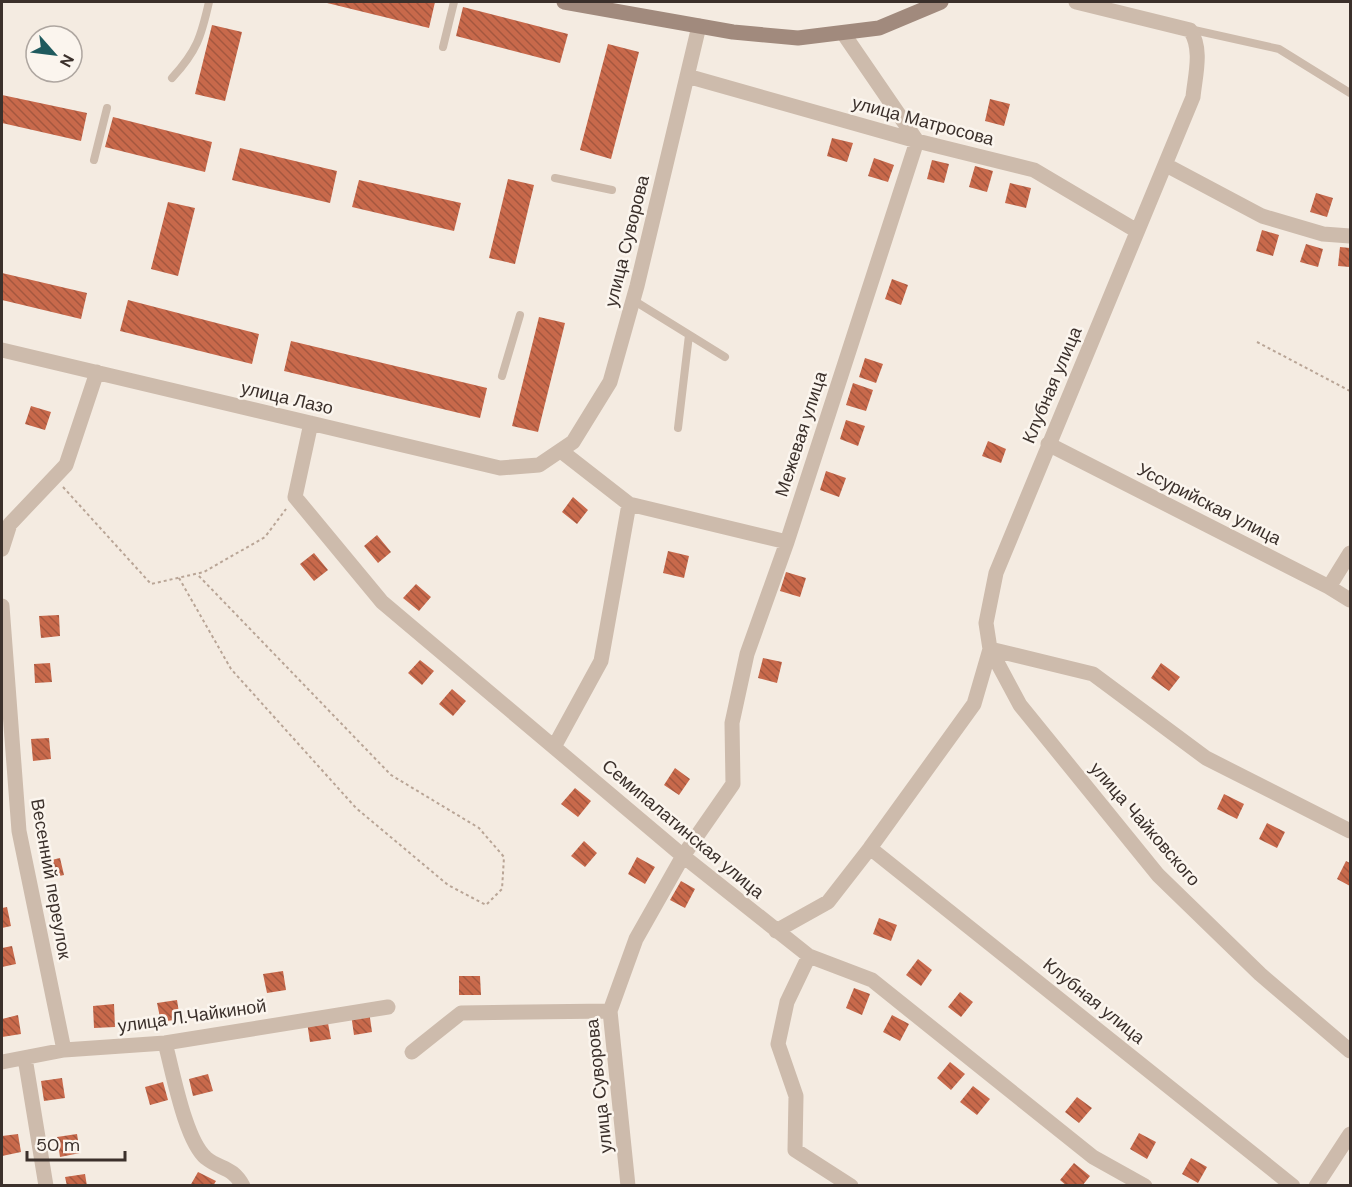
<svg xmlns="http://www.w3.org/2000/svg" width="1352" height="1187" font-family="'DM Sans',sans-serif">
<defs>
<pattern id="building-back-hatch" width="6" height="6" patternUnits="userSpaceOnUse" patternTransform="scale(1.5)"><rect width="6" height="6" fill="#c8694b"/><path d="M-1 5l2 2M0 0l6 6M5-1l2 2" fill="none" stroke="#a4573f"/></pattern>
</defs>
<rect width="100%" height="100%" fill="#f4ebe1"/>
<path fill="url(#building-back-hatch)" d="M323,2h112l-6,26z
M463,7l105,27 -8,29 -104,-27z
M212,25l30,7 -17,69 -30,-7z
M608,44l31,8 -28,107 -31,-9z
M2,95l85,18 -6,28 -79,-18z
M990,99l20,5 -6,22 -19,-5z
M113,117l99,25 -7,30 -100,-25z
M832,138l21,5 -6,19 -20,-6z
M240,148l97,23 -7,32 -98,-23z
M874,158l20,7 -6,17 -20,-6z
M932,160l17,4 -5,19 -17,-4z
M975,166l18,5 -6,21 -18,-5z
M508,179l26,6 -19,79 -26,-6z
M359,180l102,23 -7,28 -102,-24z
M1010,183l21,5 -5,20 -21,-5z
M1316,193l17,5 -6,19 -17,-5z
M168,202l27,6 -17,68 -27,-7z
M1262,230l17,5 -6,21 -17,-5z
M1306,244l17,5 -5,18 -18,-5z
M1340,247l10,1v19l-12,-1z
M2,273l85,20 -6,26 -79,-19z
M892,279l16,6 -7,20 -16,-6z
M128,300l131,34 -7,30 -132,-33z
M539,317l26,6 -27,109 -26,-6z
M291,341l196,47 -7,30 -196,-47z
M865,358l18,6 -7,19 -17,-6z
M853,383l20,7 -7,21 -20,-6z
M31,406l20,6 -6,18 -20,-6z
M846,420l19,6 -7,20 -18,-7z
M988,441l18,8 -5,14 -19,-7z
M826,471l20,7 -7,19 -19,-7z
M573,497l15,13 -11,14 -15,-12z
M377,535l14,17 -13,11 -14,-17z
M668,551l21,5 -5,22 -21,-5z
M314,553l14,17 -14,11 -14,-17z
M786,572l20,6 -6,19 -20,-6z
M416,584l15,13 -12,14 -16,-13z
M59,615l1,21 -19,2 -2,-22z
M763,658l19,4 -5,21 -19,-5z
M420,660l14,11 -12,14 -14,-12z
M50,663l2,19 -17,1 -1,-19z
M1161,663l19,14 -11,14 -18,-13z
M452,689l14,12 -13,15 -14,-12z
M49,738l2,21 -18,2 -2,-22z
M675,768l15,11 -11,16 -15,-10z
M575,788l16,13 -13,16 -17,-13z
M1224,794l20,10 -7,15 -20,-10z
M1267,823l18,9 -8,16 -18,-9z
M584,841l13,12 -12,14 -14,-11z
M637,857l18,10 -10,17 -17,-10z
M60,858l4,17 -18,4 -3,-17z
M1346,861l4,2v23l-13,-7z
M681,881l14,8 -10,19 -15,-8z
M7,907l4,19 -9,2v-20z
M879,918l18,7 -6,16 -18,-7z
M12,946l4,18 -14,3v-19z
M918,959l14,11 -11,16 -15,-11z
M283,971l3,19 -19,3 -4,-19z
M459,976h21l1,19h-22z
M854,988l16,6 -8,21 -16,-7z
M960,992l13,10 -12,15 -13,-10z
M177,1000l3,19 -19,3 -4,-19z
M114,1004l1,23 -21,1 -1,-22z
M369,1011l3,21 -18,3 -3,-21z
M18,1015l3,19 -19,3v-18z
M892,1015l17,9 -9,17 -17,-9z
M327,1018l4,21 -21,3 -3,-20z
M950,1062l15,12 -14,16 -14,-12z
M208,1074l5,17 -20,5 -4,-17z
M62,1078l3,20 -21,3 -3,-20z
M163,1082l5,18 -18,5 -5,-18z
M973,1086l17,13 -13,16 -17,-13z
M1077,1097l15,11 -13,15 -14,-11z
M1139,1133l17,9 -9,17 -17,-10z
M18,1134l3,18 -19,4v-20z
M77,1134l3,19 -20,4 -3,-20z
M1191,1158l16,9 -9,16 -16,-9z
M1074,1163l16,13 -8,10h-15l-7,-6z
M198,1172l18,9 -3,5h-23z
M85,1174l2,12h-20l-2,-9z"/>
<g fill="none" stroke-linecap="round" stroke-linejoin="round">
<path stroke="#b9a596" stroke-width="2" stroke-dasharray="3 3" stroke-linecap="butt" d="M1257,342l93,49
M63,487l88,97 53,-12 61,-35 21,-28
M179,578l52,91 125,139 92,77 38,20 16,-16 2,-32 -25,-29 -88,-53 -194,-201"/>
<path stroke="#cdbbac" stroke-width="8" d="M1194,30l85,19 71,44
M443,47l11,-45
M172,78c25,-27 29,-41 37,-76
M94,160l13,-52
M555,178l57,12
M633,300l92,57
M502,376l18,-61
M678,428l11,-93"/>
<path stroke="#cdbbac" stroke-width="15" d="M687,76l230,65 117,29 103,61
M1166,165l96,51 61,18 27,2
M2,350l498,118 39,-3 34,-23 37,-60 27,-96 62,-260
M311,423l-16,74 87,105 301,254 126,100 63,24 221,177 52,29
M1048,444l281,143 21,13
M561,451l68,53 158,38
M2,549l8,-25 56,-59 31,-93
M1329,587l21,-34
M2,606l17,225 45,219
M990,649l30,56 138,170 102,99 90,77
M990,649l103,25 113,84 144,73
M554,747l47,-86 28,-157
M870,848l423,338
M776,931l52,-29 42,-54 104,-144 16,-55 -4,-26 10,-50 197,-476c2,-21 10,-48 -3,-67l-114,-28
M809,956l-22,46 -9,42 18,52 -1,54 56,36
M165,1043c8,29 20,97 41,115 15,12 26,8 37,28
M412,1052l49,-39 149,-2
M25,1058l21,128
M2,1062l62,-12 101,-7 223,-36
M628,1186l-18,-175 26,-72 47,-83 50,-72 -1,-61 15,-69 40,-112 130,-401 -74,-108
M1316,1186l34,-52"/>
<path stroke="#a18a7d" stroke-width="15" d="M564,2l169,30 65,6 81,-10 62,-26"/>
</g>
<g text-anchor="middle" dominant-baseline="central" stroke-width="5" stroke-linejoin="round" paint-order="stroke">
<g font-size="18" fill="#3b302b" stroke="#fbf5ee">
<text transform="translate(923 121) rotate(15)">улица Матросова</text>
<text transform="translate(627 241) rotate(-76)">улица Суворова</text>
<text transform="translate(1052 385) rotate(-67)">Клубная улица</text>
<text transform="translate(287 398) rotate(13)">улица Лазо</text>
<text transform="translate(801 434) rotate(-72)">Межевая улица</text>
<text transform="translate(1209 504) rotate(27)">Уссурийская улица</text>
<text transform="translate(1145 824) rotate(49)">улица Чайковского</text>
<text transform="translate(683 829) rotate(40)">Семипалатинская улица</text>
<text transform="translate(51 879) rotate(80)">Весенний переулок</text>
<text transform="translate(1094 1001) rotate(39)">Клубная улица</text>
<text transform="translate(192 1016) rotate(-8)">улица Л.Чайкиной</text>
<text transform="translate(599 1086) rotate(-96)">улица Суворова</text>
</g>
</g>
<rect width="1352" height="1187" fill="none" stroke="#3b302b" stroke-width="6"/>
<g transform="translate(54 54) rotate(118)"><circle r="28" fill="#fbf5ee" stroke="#aea6a0" stroke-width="1.5"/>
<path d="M0-4.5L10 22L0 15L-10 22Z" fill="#1f5a5e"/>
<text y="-9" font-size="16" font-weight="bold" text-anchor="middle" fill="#3b302b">N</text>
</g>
<path d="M27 1151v9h98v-9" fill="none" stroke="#3b302b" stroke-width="3"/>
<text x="36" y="1151" font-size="18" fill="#3b302b" stroke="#fbf5ee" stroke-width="4.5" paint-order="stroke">50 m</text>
</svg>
